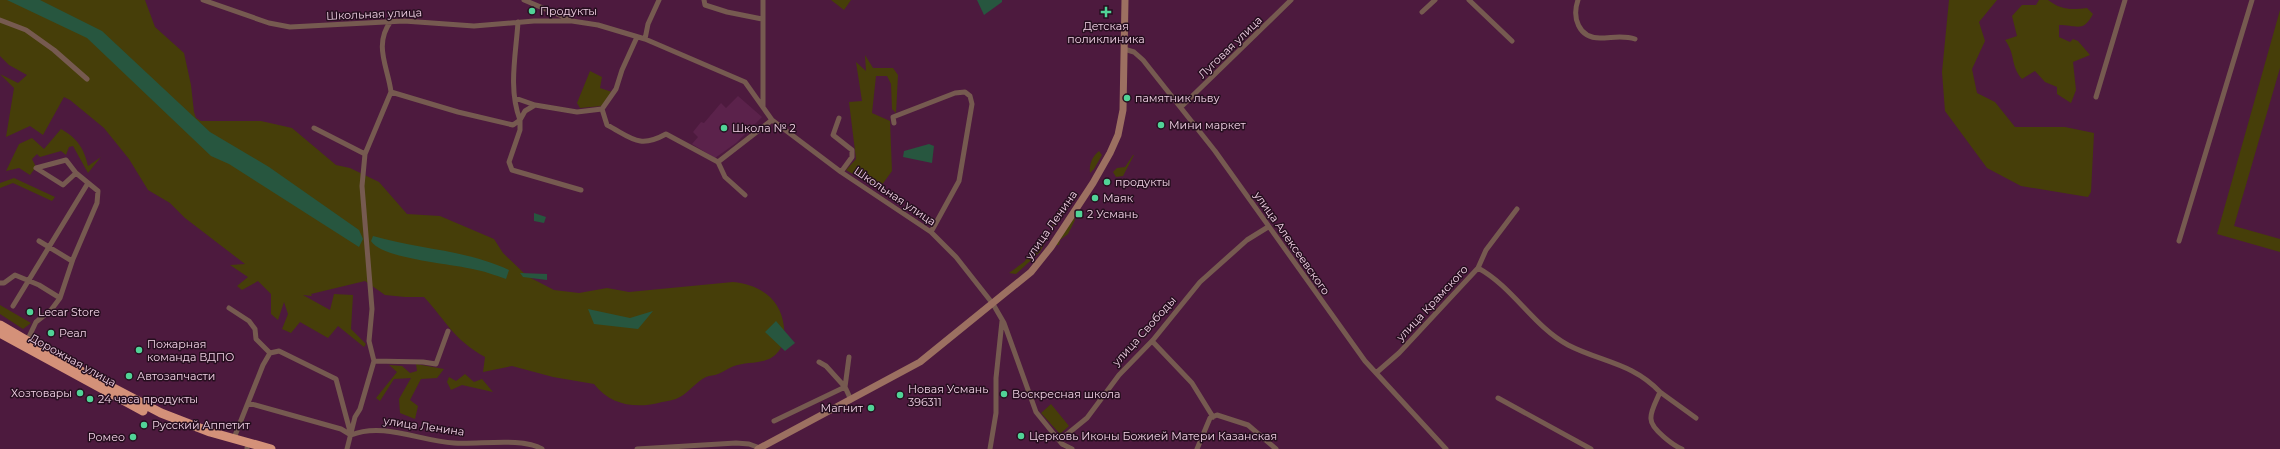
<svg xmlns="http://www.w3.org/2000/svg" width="2280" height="449" font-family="Montserrat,sans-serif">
<rect width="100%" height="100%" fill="#4d1a3e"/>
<path fill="#5b224b" d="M738,96l24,21 -26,26 -21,15 -23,-14 6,-7 -5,-5 8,-10 3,1 17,-20 5,5z"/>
<path fill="#463e09" d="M0,0h145l10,27 29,26 7,32 3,27 2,6 5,3h60l31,7 44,37 14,3 29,14 28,32 33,2 54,23 9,14 24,23 27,14 25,3 28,-5 22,4 104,-10c28,3 48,17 51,45 1,9 0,19 -7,26 -10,12 -29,8 -43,13 -5,2 -11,6 -16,8 -4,2 -8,1 -12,3 -10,5 -17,15 -26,20 -5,3 -12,4 -18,5 -25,7 -51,4 -68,-18l-41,-7 -41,-11 -29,6 2,-15c-32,-18 -38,-35 -61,-60h-19l-20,-2 -20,-14 -54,13 1,2 -9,-1 27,15 4,-16 19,1 -2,34 15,15 -2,3 -26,-21 -10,12 -28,-16 -9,11 -9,-4 6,-15 -4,-12 -6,18 -7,-6v-20l-13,-13 -16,9 -5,-4 11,-9 -18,-12 15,-1 -60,-46 -15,-15 -22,-13 -19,-31 -25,-31 -34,-28 -6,-3 -21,38 -13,-9 -24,11 8,-49 -14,-14 18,9 9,-8 -18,-10 -9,-9z
M831,0h20l-7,10z
M1949,0h48l-18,22 6,19 -13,28 5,24 18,9 20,25h50l29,6 -3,59 -3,5 -67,-11 -34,-18 -42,-57 -3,-39z
M2039,0h9c13,10 23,10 39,8l6,6c-10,19 -16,11 -34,11v12l11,5 3,-3 5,2 12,14 -17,7 3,28 -5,13 -14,-9v-7l-12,-5 -10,-11 -13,8c-12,-14 -6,-24 -17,-39l12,-4 -5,-20 10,-11h14z
M2280,10v58l-46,158 46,13v13l-63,-18z
M865,55l8,13h20l5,7 -2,38 -4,-4 -1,-25 -4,-8h-11l-4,37 18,8 2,50 -13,18 -33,-19 10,-11 -7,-57 13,-1 -6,-39 10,9z
M590,71l12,6 -2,11 12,4 -10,14 -22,2 -3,-5z
M61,129c16,9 23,19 27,37l13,-9 -13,16 -15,-27 -4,1 -3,8 -5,-4 -21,6 -3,-3 -5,5 4,8 -6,8 -11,-7 -13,3 13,-27 13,-6 12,11z
M1099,151l3,4 -8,14 -4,4c-1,-9 2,-16 9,-22z
M1133,155h1l-11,21 -7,1 -3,-5 4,-4 8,-1z
M14,178l41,19 -3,4 -39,-18 -13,5v-5z
M1063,207l3,3 -11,16h-3l5,-13z
M1074,217l1,3 -7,14 -8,6 -1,5h-3z
M1043,239l3,2 -6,11 -24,22 -7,-1 15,-11z
M0,305l31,18 -8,6 -23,-15z
M416,364l28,5 -7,9 -16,1 -11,21 8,6 -3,13 -15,-6 -1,-14 12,-21 -17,1 -14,22 -4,-3 21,-26 -8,-7 13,1 8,7 7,-2z
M465,374l9,8 8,-3 11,13 -31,-7 -11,5 -4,-8 2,-5 7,4z
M1051,404l18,22 -9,8 -19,-21z"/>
<path fill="#27563f" d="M7,0h33l62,31 108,101 59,35 90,63 4,9 -4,8 -130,-83 -18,-8 -124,-118z
M977,0h25v2l-18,13z
M929,144l5,2 -2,17 -29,-6 1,-6z
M534,213l12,4 -2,6 -10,-2z
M373,236c44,13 94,14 136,34l-3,9c-9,-3 -19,-7 -29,-9 -22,-6 -96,-11 -106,-29z
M520,273l27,1v6l-24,-3z
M588,309l42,9 23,-7 -15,18 -44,-5z
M776,321l19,22 -10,8 -20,-19z"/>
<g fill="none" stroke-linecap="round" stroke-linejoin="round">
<path stroke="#765a50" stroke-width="5" d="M203,0l66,23 21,4 114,-6 70,5 60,-5h38l26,4 47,14 100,43 27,38 69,52 90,60 25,25 37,47 11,19 32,89 26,32 10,5
M524,0l45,19
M704,0l1,5 22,7 35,7
M763,0v106
M1469,0l43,41
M1578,0c-6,17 0,38 22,38 12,0 23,-3 35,1
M1422,12l13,-12
M0,20l26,10 28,20 33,29
M645,39l3,-15 11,-24
M1124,49l10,3 9,8 72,91 150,210 81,88
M391,92c-3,-25 -18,-47 0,-71
M2096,97l29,-97
M515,98l20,7
M1181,107l110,-107
M602,109l14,-20 6,-19 15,-33
M839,118l-6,17 19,15v7l-11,15
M894,123l-1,-6 62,-24 10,-1 5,4 2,8 -13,77 -28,51
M314,128l51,26
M718,162l54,-42
M581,190l-69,-20 -3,-8 11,-32v-10l5,-9 10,-6 42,7 25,-3 5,16c25,13 32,24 59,9l52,28 7,15 20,18
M39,241l33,20
M2179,241l73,-241
M1478,268l8,-18 31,-41
M0,283h4l11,-8 24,10 21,13
M13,306l75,-123
M229,308l20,13 6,8 1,10 14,14
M27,341l9,-19 15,-12 9,-12 13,-39 24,-56 1,-12 -22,-18 -13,12 -27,-17 30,-8 10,13
M1152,341l40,42 21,34
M374,361l-5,-20 3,-32 -10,-123 3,-32 26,-62 67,20 55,13 7,-5c-12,-31 -4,-66 -2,-98
M374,361l49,1 13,2 12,-33
M819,362l7,4 19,21 4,-30
M1376,373l23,-20 79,-85c35,19 55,58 90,77 33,17 65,18 92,47 -3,8 -10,19 -9,27 0,10 23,27 31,30
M1660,392l36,26
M1498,398l93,51
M248,403l93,26 10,6
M774,421l71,-34 6,13
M351,435c32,-13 69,6 103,8 23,2 68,-6 88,6
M234,438l29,-73 7,-12 9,-2 57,28 15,56
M1060,440l27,-22 32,-43 34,-35 47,-58 47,-42 21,-13
M247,449v-1
M347,449l8,-32 5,-8 14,-48
M637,449l99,-6 13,1 11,4
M990,449l6,-36v-35l6,-57
M1197,449l13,-31 7,-3 31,10 28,24"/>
<path stroke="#9c7061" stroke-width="7" d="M758,449l162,-87 111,-90 20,-25 42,-64 17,-30 8,-18 5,-25 2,-110"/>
<path stroke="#d49179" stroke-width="9" d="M0,325l60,35 101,53 49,19 61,17
M0,333l143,78"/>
</g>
<g fill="#51d397" stroke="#260f1f" stroke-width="1.5">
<circle cx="532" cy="11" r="4"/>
<path d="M1104 6h4v4h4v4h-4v4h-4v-4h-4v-4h4z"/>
<circle cx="1127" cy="98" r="4"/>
<circle cx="1161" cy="125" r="4"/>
<circle cx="724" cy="128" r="4"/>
<circle cx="1107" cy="182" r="4"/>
<circle cx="1095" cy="198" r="4"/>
<rect x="1075" y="210" width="8" height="8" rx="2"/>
<circle cx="30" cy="312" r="4"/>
<circle cx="51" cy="333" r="4"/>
<circle cx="139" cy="350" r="4"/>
<circle cx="129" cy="376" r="4"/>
<circle cx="80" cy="393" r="4"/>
<circle cx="1004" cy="394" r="4"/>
<circle cx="900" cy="395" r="4"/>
<circle cx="90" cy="399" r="4"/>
<circle cx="871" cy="408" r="4"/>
<circle cx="144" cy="425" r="4"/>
<circle cx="1021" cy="436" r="4"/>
<circle cx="133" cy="437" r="4"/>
</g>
<g text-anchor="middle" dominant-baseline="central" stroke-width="3" stroke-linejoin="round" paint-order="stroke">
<g font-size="11" fill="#f2d2e6" stroke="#260f1f" text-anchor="start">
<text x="540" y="11">Продукты</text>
<text x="1106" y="26" text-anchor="middle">Детская<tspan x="1106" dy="13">поликлиника</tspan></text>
<text x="1135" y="98">памятник льву</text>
<text x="1169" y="125">Мини маркет</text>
<text x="732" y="128">Школа № 2</text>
<text x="1115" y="182">продукты</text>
<text x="1103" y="198">Маяк</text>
<text x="1087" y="214">2 Усмань</text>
<text x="38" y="312">Lecar Store</text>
<text x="59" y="333">Реал</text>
<text x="147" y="344">Пожарная<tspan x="147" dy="13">команда ВДПО</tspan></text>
<text x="137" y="376">Автозапчасти</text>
<text x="908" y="389">Новая Усмань<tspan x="908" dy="13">396311</tspan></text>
<text x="72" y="393" text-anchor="end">Хозтовары</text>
<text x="1012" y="394">Воскресная школа</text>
<text x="98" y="399">24 часа продукты</text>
<text x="863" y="408" text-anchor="end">Магнит</text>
<text x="152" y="425">Русский Аппетит</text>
<text x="1029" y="436">Церковь Иконы Божией Матери Казанская</text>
<text x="125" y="437" text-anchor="end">Ромео</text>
</g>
<g font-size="11" fill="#f2d2e6" stroke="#260f1f">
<text transform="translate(374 14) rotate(-2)">Школьная улица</text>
<text transform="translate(1230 47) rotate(-44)">Луговая улица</text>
<text transform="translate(895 196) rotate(34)">Школьная улица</text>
<text transform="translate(1051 225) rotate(-55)">улица Ленина</text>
<text transform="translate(1292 243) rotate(55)">улица Алексеевского</text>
<text transform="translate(1432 303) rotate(-47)">улица Крамского</text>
<text transform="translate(1144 331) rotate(-48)">улица Свободы</text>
<text transform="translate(73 360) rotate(29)">Дорожная улица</text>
<text transform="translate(424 426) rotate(8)">улица Ленина</text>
</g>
</g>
</svg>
